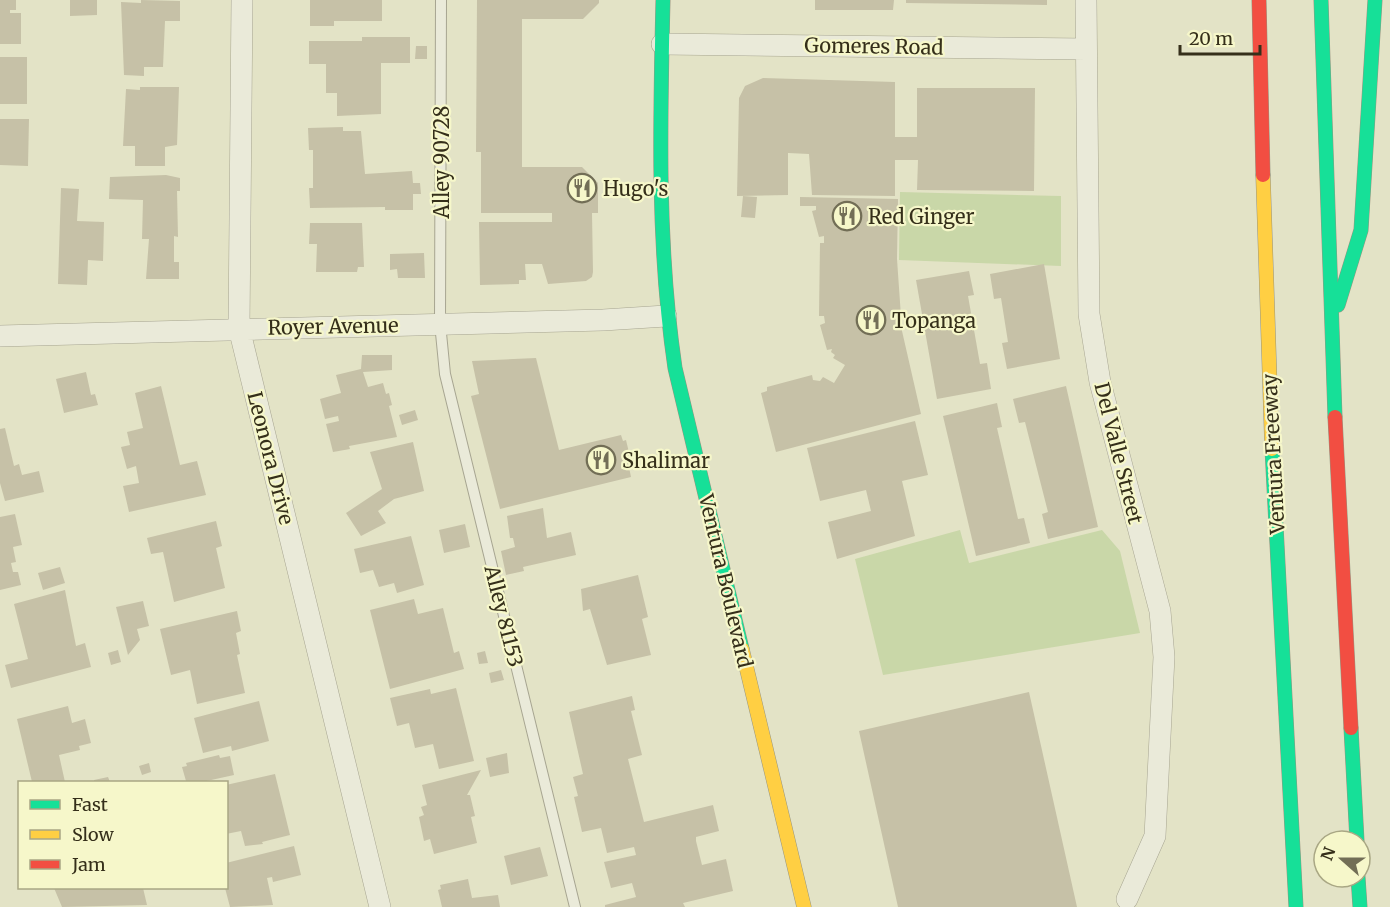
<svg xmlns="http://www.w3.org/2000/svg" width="1390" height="907" font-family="Merriweather,serif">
<rect width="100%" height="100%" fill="#e3e3c6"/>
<path fill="#c9d7a8" d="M900,192l161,4v70l-162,-6z
M960,530l9,33 133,-33 18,21 20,82 -257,42 -28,-116z"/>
<path fill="#c6c1a7" d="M0,0h16v10h-6v3h11v31h-21z
M70,0h27v15l-27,1z
M141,0l39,1v20h-15l-2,46h-19v9l-20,-1 -3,-73 20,1z
M310,0h72v21h-48v5h-24z
M477,0h122v3l-16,16h-61v148h60l16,16v30h-6l1,59 -1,5 -6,4 -38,3 -6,-20h-17l1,16h-7v4l-39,1 -1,-63h73v-9h-71v-61h-5z
M815,0h79l-1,10h-78z
M906,0h141v5l-141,-2z
M362,37h48v26h-29v51l-44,2v-23h-11v-29h-17v-23h53z
M416,46h11v13h-12z
M0,57h27v47h-27z
M763,78l132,4v55h22v-49h118l-1,103 -117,-1 1,-30h-23v36l-83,-1 -3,-41 -21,-1v42l-51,1 2,-98 6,-12z
M140,87h39l-2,58 -12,2v19h-30v-20h-12l3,-57 14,1z
M0,119h29l-1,47 -28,-1z
M343,127v4h18l4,43 47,-3 1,12h7l1,11h-8v16h-28v-3l-75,1 -1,-20h4v-38h-4l-1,-22z
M166,175l14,3v13h-3l1,46 -4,-1v26h5v17h-33l3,-40h-7l1,-39 -34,-1 1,-22z
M61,188l18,1 -2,32 27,1 -1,39 -15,-1 -1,25 -29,-1z
M743,196l14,1 -2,21 -14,-1z
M800,197l98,2 -1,60 5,72 19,83 -145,38 -15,-59 6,-2v-4l45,-12 1,5 7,1 3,-4 11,6 11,-18 -12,-7 2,-3 -4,-3 1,-3 -5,1 -7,-25 5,-2 -1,-7h-5l1,-73h4v-7l-5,1 -7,-26 4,-1v-4h-16z
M310,223h52l2,44h-6l-1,5h-41l1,-28h-8z
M424,253l1,25h-27l-1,-9 -7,1v-16z
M1044,264l16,95 -53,10 -5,-26 6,-1 -7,-44 -7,1 -4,-25z
M969,271l5,24 -6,1 12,68 7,-1 4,26 -54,10 -21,-119z
M362,355h30v15l-29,2 5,15 15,-4 3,11 3,-1 3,12 -3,1 8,31 -48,9 1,3 -17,3 -7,-28 13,-3 -1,-5 -13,3 -5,-20 21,-6 -5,-18 25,-6z
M536,358l23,92 62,-15 2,6 3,-1 5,21 -3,1 3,15 -131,32 -29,-113 8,-2 -7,-33z
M86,372l5,23 4,-1 3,11 -34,8 -8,-34z
M161,386l19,79 17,-4 9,34 -77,17 -6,-26 16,-3 -3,-17 -9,3 -6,-22 9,-2 -3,-13 16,-4 -8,-35z
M1066,386l32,141 -50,12 -6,-25 6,-2 -23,-90 -6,1 -6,-24z
M997,403l5,24 -5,1 21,91 6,-1 6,25 -54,13 -33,-140z
M415,410l3,10 -16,5 -3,-10z
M915,421l13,54 -26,6 13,55 -78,23 -9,-37 43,-11 -5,-21 -46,11 -13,-53z
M5,428l9,38 5,-2 3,11 17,-4 5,21 -39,9 -5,-18v-54z
M413,442l11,49 -30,8 -16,12 8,12 -25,13 -15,-23 36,-24 -12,-37z
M543,508l4,30 24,-6 5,23 -53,12 1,4 -18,4 -5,-24 14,-4 -2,-9h-3l-3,-22z
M15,514l7,31 -9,2 3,15 -5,1 2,9h5l3,13 -21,5v-73z
M216,521l6,25 -6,2 9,40 -51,14 -11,-50 -12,2 -4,-16z
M465,524l5,23 -26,6 -5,-23z
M411,536l13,49 -27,8 -3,-10 -15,4 -6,-17 -13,3 -6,-24z
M60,567l5,16 -22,7 -5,-17z
M638,575l10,42 -6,2 9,36 -44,10 -17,-56 -7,2 -2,-22z
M65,590l11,56 9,-3 6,24 -80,21 -6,-23 23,-6 -14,-55z
M414,599l4,15 25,-6 11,45 5,-2 5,18 -74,20 -20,-79z
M143,601l6,25 -12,3 3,11 -12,15 -12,-48z
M237,611l4,20 -5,2 4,21 -3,1 8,38 -48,11 -7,-34 -19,5 -11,-46z
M118,650l3,12 -10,3 -3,-12z
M485,651l3,12 -9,1 -2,-11z
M501,670l3,10 -13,3 -2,-10z
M456,688l18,73 -35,8 -6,-25 -18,4 -6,-25 -12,3 -7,-28 40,-9 1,5z
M1029,692l48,215h-179l-39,-176z
M632,696l3,14 -4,1 11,44 -14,4 16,63 69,-17 6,26 -23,6v4l6,24 24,-6 7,32 -50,12 2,4h-80v-2l31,-8 -4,-14 -21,5 -7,-26 32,-7 -2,-8 -27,6 -6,-25 -19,4 -8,-35 4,-1 -5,-19 10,-3 -14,-62z
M259,701l10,40 -37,10 -1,-5 -28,7 -9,-35z
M68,706l4,17 13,-4 6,24 -12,3 1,4 -21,5 6,27h-33l-15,-63z
M507,753l2,20 -19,4 -4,-19z
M219,755l1,3 10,-2 4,19 -32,7 -16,-1 -4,-14 5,-1 -1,-3z
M149,763l2,9 -9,3 -3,-9z
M481,770l-14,25h3l5,21 -4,1 6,26 -43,11 -4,-15 -6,2 -5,-24 5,-2 -3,-8 6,-2 -5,-20z
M275,774l15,61 -28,7 1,2 -18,2 -4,-15 -15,3v-49z
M108,777l2,5h-16v-2z
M294,846l7,29 -28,7 -1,-5 -5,1 6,27 -43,2 -5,-19 1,-25z
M540,847l8,29 -37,9 -7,-29z
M468,879l4,19 26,-3 2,12h-58l-4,-17 3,-1 -1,-4z
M54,888h89l4,17 -85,2z"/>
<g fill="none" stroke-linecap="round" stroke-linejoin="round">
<g stroke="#a7a591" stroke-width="12">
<path id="lane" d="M441,0l-1,323 5,51 130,533"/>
</g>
<g stroke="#a7a591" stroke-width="22">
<path id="street" d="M242,0l-3,328 141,579
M1086,0l3,314 11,68 60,229 4,46 -9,179 -28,63
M662,44l424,5
M0,336l603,-16 63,-4"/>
</g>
<g stroke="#979581" stroke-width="15">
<path id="fast" d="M663,0c-3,123 -6,246 12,368l67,281
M1321,0l14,417
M1338,305l23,-75 14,-230
M1272,449l24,458
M1351,728l6,113
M1358,877l2,30"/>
</g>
<g stroke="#979581" stroke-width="15">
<path id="slow" d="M1263,175l9,274
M742,649l62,258"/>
</g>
<g stroke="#979581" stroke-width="15">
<path id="jam" d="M1259,0l4,175
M1335,417l16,311"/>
</g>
<use href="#lane" stroke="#eaead9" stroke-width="10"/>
<use href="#street" stroke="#eaead9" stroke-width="21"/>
<use href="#fast" stroke="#16e098" stroke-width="14"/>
<use href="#slow" stroke="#ffcf43" stroke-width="14"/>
<use href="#jam" stroke="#f24e42" stroke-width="14"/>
</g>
<defs>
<g id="restaurant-ring" transform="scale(1.5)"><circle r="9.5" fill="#f6f7ca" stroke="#726e56" stroke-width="1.5"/><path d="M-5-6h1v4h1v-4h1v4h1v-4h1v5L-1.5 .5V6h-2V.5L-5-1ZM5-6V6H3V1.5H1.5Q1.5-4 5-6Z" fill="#726e56"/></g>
</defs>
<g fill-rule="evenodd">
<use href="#restaurant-ring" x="582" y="188"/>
<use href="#restaurant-ring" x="847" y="216"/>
<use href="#restaurant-ring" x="871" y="320"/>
<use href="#restaurant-ring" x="601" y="460"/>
</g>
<g text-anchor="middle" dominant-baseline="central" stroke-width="4.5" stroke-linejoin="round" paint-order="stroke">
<g font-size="20" fill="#352f1a" stroke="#f6f7ca">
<text transform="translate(874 46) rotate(1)">Gomeres Road</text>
<text transform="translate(441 162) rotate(-90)">Alley 90728</text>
<text transform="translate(333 326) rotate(-1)">Royer Avenue</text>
<text transform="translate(1119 453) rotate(76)">Del Valle Street</text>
<text transform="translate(1273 454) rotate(-93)">Ventura Freeway</text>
<text transform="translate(271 458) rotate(76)">Leonora Drive</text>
<text transform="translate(726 581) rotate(77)">Ventura Boulevard</text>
<text transform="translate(504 616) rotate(76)">Alley 81153</text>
</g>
<g font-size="20" fill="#352f1a" stroke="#f6f7ca" text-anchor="start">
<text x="603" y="188">Hugo's</text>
<text x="868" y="216">Red Ginger</text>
<text x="892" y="320">Topanga</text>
<text x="622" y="460">Shalimar</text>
</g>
</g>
<rect x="18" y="781" width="210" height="108" fill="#f6f7ca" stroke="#a9a784" stroke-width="1.5"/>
<rect x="30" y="800" width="30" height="9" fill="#16e098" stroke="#a9a784" stroke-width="1.5"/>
<text x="72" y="811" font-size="18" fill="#352f1a">Fast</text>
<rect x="30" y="830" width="30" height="9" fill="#ffcf43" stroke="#a9a784" stroke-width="1.5"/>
<text x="72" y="841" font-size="18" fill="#352f1a">Slow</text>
<rect x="30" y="860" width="30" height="9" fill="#f24e42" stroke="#a9a784" stroke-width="1.5"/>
<text x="72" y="871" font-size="18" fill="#352f1a">Jam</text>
<g transform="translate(1342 859) rotate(291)"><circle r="28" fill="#f6f7ca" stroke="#a9a784" stroke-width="1.5"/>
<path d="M0-4.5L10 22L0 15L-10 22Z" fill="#726e56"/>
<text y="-9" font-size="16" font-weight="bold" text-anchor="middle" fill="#352f1a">N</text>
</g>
<path d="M1180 45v9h80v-9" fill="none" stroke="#352f1a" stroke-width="3"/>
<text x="1189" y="45" font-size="18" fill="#352f1a" stroke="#f6f7ca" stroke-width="4.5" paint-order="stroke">20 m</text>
</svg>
